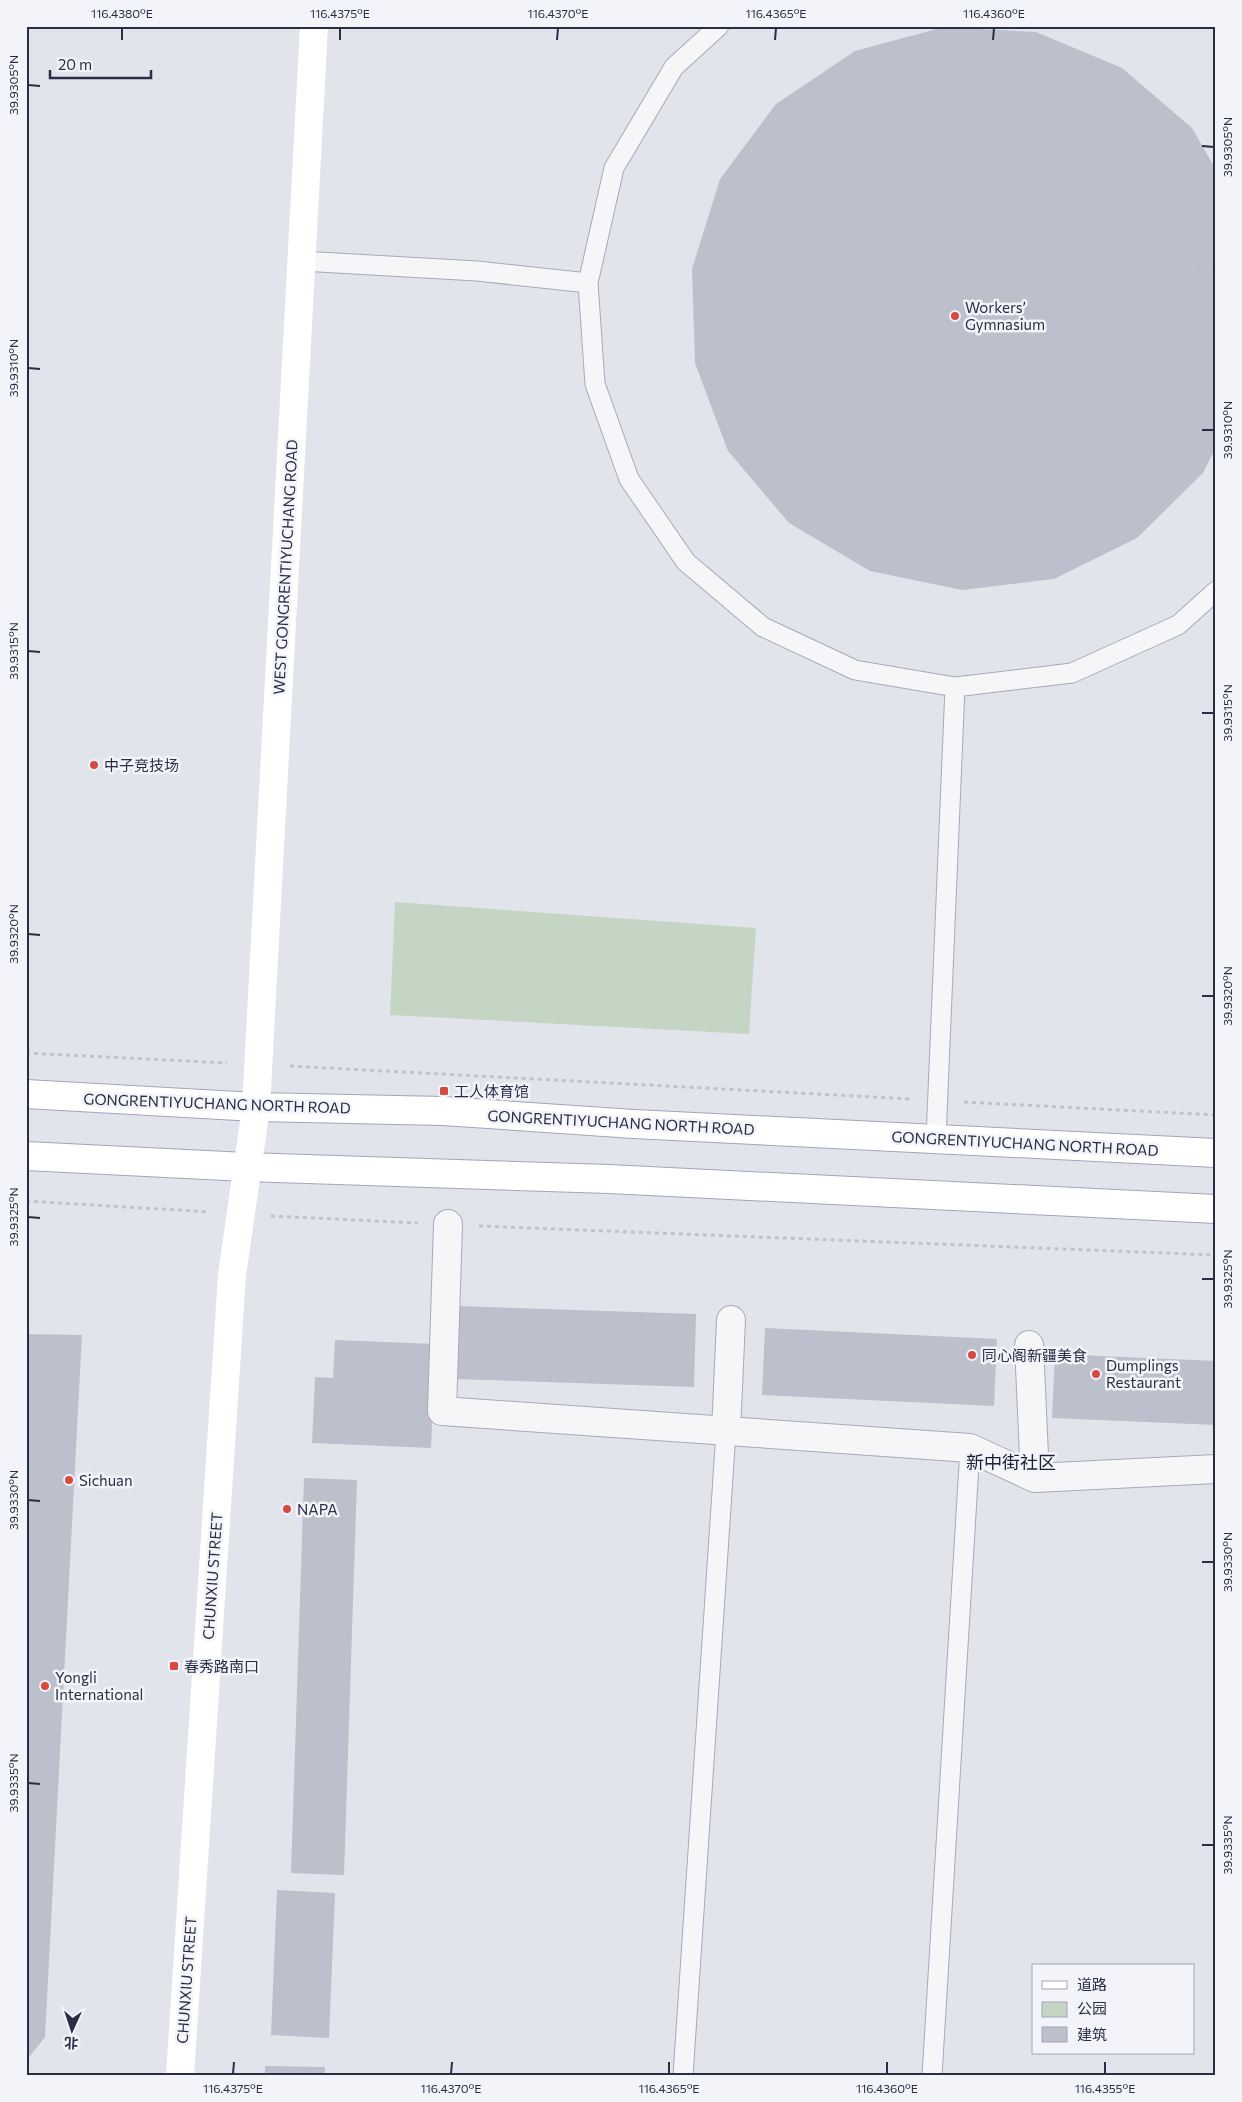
<svg xmlns="http://www.w3.org/2000/svg" width="1242" height="2102" font-family="Commissioner,'Noto Sans SC',sans-serif">
<rect width="100%" height="100%" fill="#e2e4ec"/>
<path fill="#c4d6c3" d="M395,902l361,26 -7,106 -359,-19z"/>
<path fill="#bcbfcc" d="M944,27l92,5 86,36 70,60 24,42v277l-13,26 -66,65 -83,41 -92,11 -92,-19 -81,-48 -61,-72 -33,-88 -3,-94 28,-90 56,-75 79,-53z
M457,1306l239,8 -2,73 -239,-8z
M765,1328l232,11 -3,67 -232,-11z
M26,1334l56,1 -37,702 -19,24z
M335,1340l100,4 -4,104 -119,-5 3,-66 18,1z
M1055,1354l161,7v64l-164,-7z
M304,1478l53,2 -13,395 -53,-2z
M277,1890l58,3 -6,145 -58,-3z
M265,2066l60,1v9h-60z"/>
<g fill="none" stroke-linecap="round" stroke-linejoin="round">
<g stroke="#a7aab7" stroke-width="21">
<path id="lane" d="M719,26l-45,41 -60,101 -26,115 7,101 34,95 57,83 77,65 92,43 100,17 117,-14 106,-48 38,-34
M301,261l176,10 111,12
M936,1139l19,-452
M683,2076l43,-644
M932,2076l38,-628"/>
</g>
<g stroke="#a7aab7" stroke-width="30">
<path id="street" d="M448,1224l-6,187 528,37 65,30 181,-9
M1029,1345l6,133
M726,1432l5,-112"/>
</g>
<g stroke="#a1a6b8" stroke-width="30">
<path id="primary" d="M26,1094l230,13 187,4 191,13 582,29
M26,1156l220,11 363,12 607,30"/>
</g>
<path stroke="#c1c2ca" stroke-width="3" stroke-dasharray="4 4" stroke-linecap="butt" d="M1152,264l64,4
M26,1053l201,10
M290,1066l621,33
M964,1102l252,13
M26,1201l184,11
M271,1216l147,7
M479,1226l737,29"/>
<use href="#lane" stroke="#f6f6f9" stroke-width="19"/>
<use href="#street" stroke="#f6f6f9" stroke-width="28"/>
<path stroke="#fff" stroke-width="28" d="M180,2076l52,-801 24,-167 58,-1082"/>
<use href="#primary" stroke="#fff" stroke-width="28"/>
</g>
<path fill="none" stroke="#292e45" stroke-width="2" d="M122,40v-12M340,40v-12M557,40l1,-12M775,40l1,-12M993,40l1,-12M28,85l12,1M1202,146l12,1M28,368l12,1M1202,430h12M28,651l12,1M1202,713h12M28,934l12,1M1202,996h12M28,1217l12,1M1202,1279h12M28,1500l12,1M1202,1562h12M28,1783l12,1M1202,1845h12M233,2074l1,-12M451,2074l1,-12M669,2074v-12M887,2074v-12M1105,2074v-12"/>
<g fill="#d74941" stroke="#f2f4f9" stroke-width="2">
<circle cx="955" cy="316" r="5"/>
<circle cx="94" cy="765" r="5"/>
<rect x="439" y="1086" width="10" height="10" rx="2.5"/>
<circle cx="972" cy="1355" r="5"/>
<circle cx="1096" cy="1374" r="5"/>
<circle cx="69" cy="1480" r="5"/>
<circle cx="287" cy="1509" r="5"/>
<rect x="169" y="1661" width="10" height="10" rx="2.5"/>
<circle cx="45" cy="1686" r="5"/>
</g>
<g text-anchor="middle" dominant-baseline="central" stroke-width="5" stroke-linejoin="round" paint-order="stroke">
<g font-size="15" fill="#292e45" stroke="#f2f4f9" text-anchor="start">
<text x="965" y="307">Workers’<tspan x="965" dy="17">Gymnasium</tspan></text>
<text x="104" y="765">中子竞技场</text>
<text x="454" y="1091">工人体育馆</text>
<text x="982" y="1355">同心阁新疆美食</text>
<text x="1106" y="1365">Dumplings<tspan x="1106" dy="17">Restaurant</tspan></text>
<text x="79" y="1480">Sichuan</text>
<text x="297" y="1509">NAPA</text>
<text x="184" y="1666">春秀路南口</text>
<text x="55" y="1677">Yongli<tspan x="55" dy="17">International</tspan></text>
</g>
<g font-size="15" fill="#292e45" stroke="#f2f4f9">
<text transform="translate(285 567) rotate(-87)">WEST GONGRENTIYUCHANG ROAD</text>
<text transform="translate(217 1103) rotate(2)">GONGRENTIYUCHANG NORTH ROAD</text>
<text transform="translate(621 1122) rotate(3)">GONGRENTIYUCHANG NORTH ROAD</text>
<text transform="translate(1025 1143) rotate(3)">GONGRENTIYUCHANG NORTH ROAD</text>
<text transform="translate(212 1576) rotate(-86)">CHUNXIU STREET</text>
<text transform="translate(186 1980) rotate(-86)">CHUNXIU STREET</text>
</g>
<g font-size="18" fill="#1b1f36" stroke="#f2f4f9">
<text x="1011" y="1462">新中街社区</text>
</g>
</g>
<rect width="1242" height="2102" fill="none" stroke="#f2f4f9" stroke-width="55"/>
<rect x="1032" y="1964" width="162" height="90" fill="#f2f4f9" stroke="#a2a5b1"/>
<rect x="1042" y="1981" width="25" height="8" fill="#ffffff" stroke="#a2a5b1"/>
<text x="1077" y="1990" font-size="15" fill="#292e45">道路</text>
<rect x="1042" y="2002" width="25" height="15" fill="#c4d6c3" stroke="#a2a5b1"/>
<text x="1077" y="2014" font-size="15" fill="#292e45">公园</text>
<rect x="1042" y="2027" width="25" height="15" fill="#bcbfcc" stroke="#a2a5b1"/>
<text x="1077" y="2040" font-size="15" fill="#292e45">建筑</text>
<g transform="translate(72 2030) rotate(183)" stroke="#f2f4f9" stroke-width="4" paint-order="stroke">
<path d="M0-4L9 19L0 12L-9 19Z" fill="#292e45"/>
<text y="-8" font-size="14" font-weight="bold" text-anchor="middle" fill="#292e45">北</text>
</g>
<path d="M50 70v8h101v-8" fill="none" stroke="#292e45" stroke-width="2.5"/>
<text x="58" y="70" font-size="15" fill="#292e45" stroke="#f2f4f9" stroke-width="4" paint-order="stroke">20 m</text>
<rect x="28" y="28" width="1186" height="2046" fill="none" stroke="#292e45" stroke-width="2"/>
<g font-size="12" text-anchor="middle" fill="#292e45">
<text x="122" y="18">116.4380°E</text>
<text x="340" y="18">116.4375°E</text>
<text x="558" y="18">116.4370°E</text>
<text x="776" y="18">116.4365°E</text>
<text x="994" y="18">116.4360°E</text>
<text transform="translate(14 85) rotate(-90)" y="4">39.9305°N</text>
<text transform="translate(1228 147) rotate(-90)" y="4">39.9305°N</text>
<text transform="translate(14 368) rotate(-90)" y="4">39.9310°N</text>
<text transform="translate(1228 430) rotate(-90)" y="4">39.9310°N</text>
<text transform="translate(14 651) rotate(-90)" y="4">39.9315°N</text>
<text transform="translate(1228 713) rotate(-90)" y="4">39.9315°N</text>
<text transform="translate(14 934) rotate(-90)" y="4">39.9320°N</text>
<text transform="translate(1228 996) rotate(-90)" y="4">39.9320°N</text>
<text transform="translate(14 1217) rotate(-90)" y="4">39.9325°N</text>
<text transform="translate(1228 1279) rotate(-90)" y="4">39.9325°N</text>
<text transform="translate(14 1500) rotate(-90)" y="4">39.9330°N</text>
<text transform="translate(1228 1562) rotate(-90)" y="4">39.9330°N</text>
<text transform="translate(14 1783) rotate(-90)" y="4">39.9335°N</text>
<text transform="translate(1228 1845) rotate(-90)" y="4">39.9335°N</text>
<text x="233" y="2093">116.4375°E</text>
<text x="451" y="2093">116.4370°E</text>
<text x="669" y="2093">116.4365°E</text>
<text x="887" y="2093">116.4360°E</text>
<text x="1105" y="2093">116.4355°E</text>
</g>
</svg>
